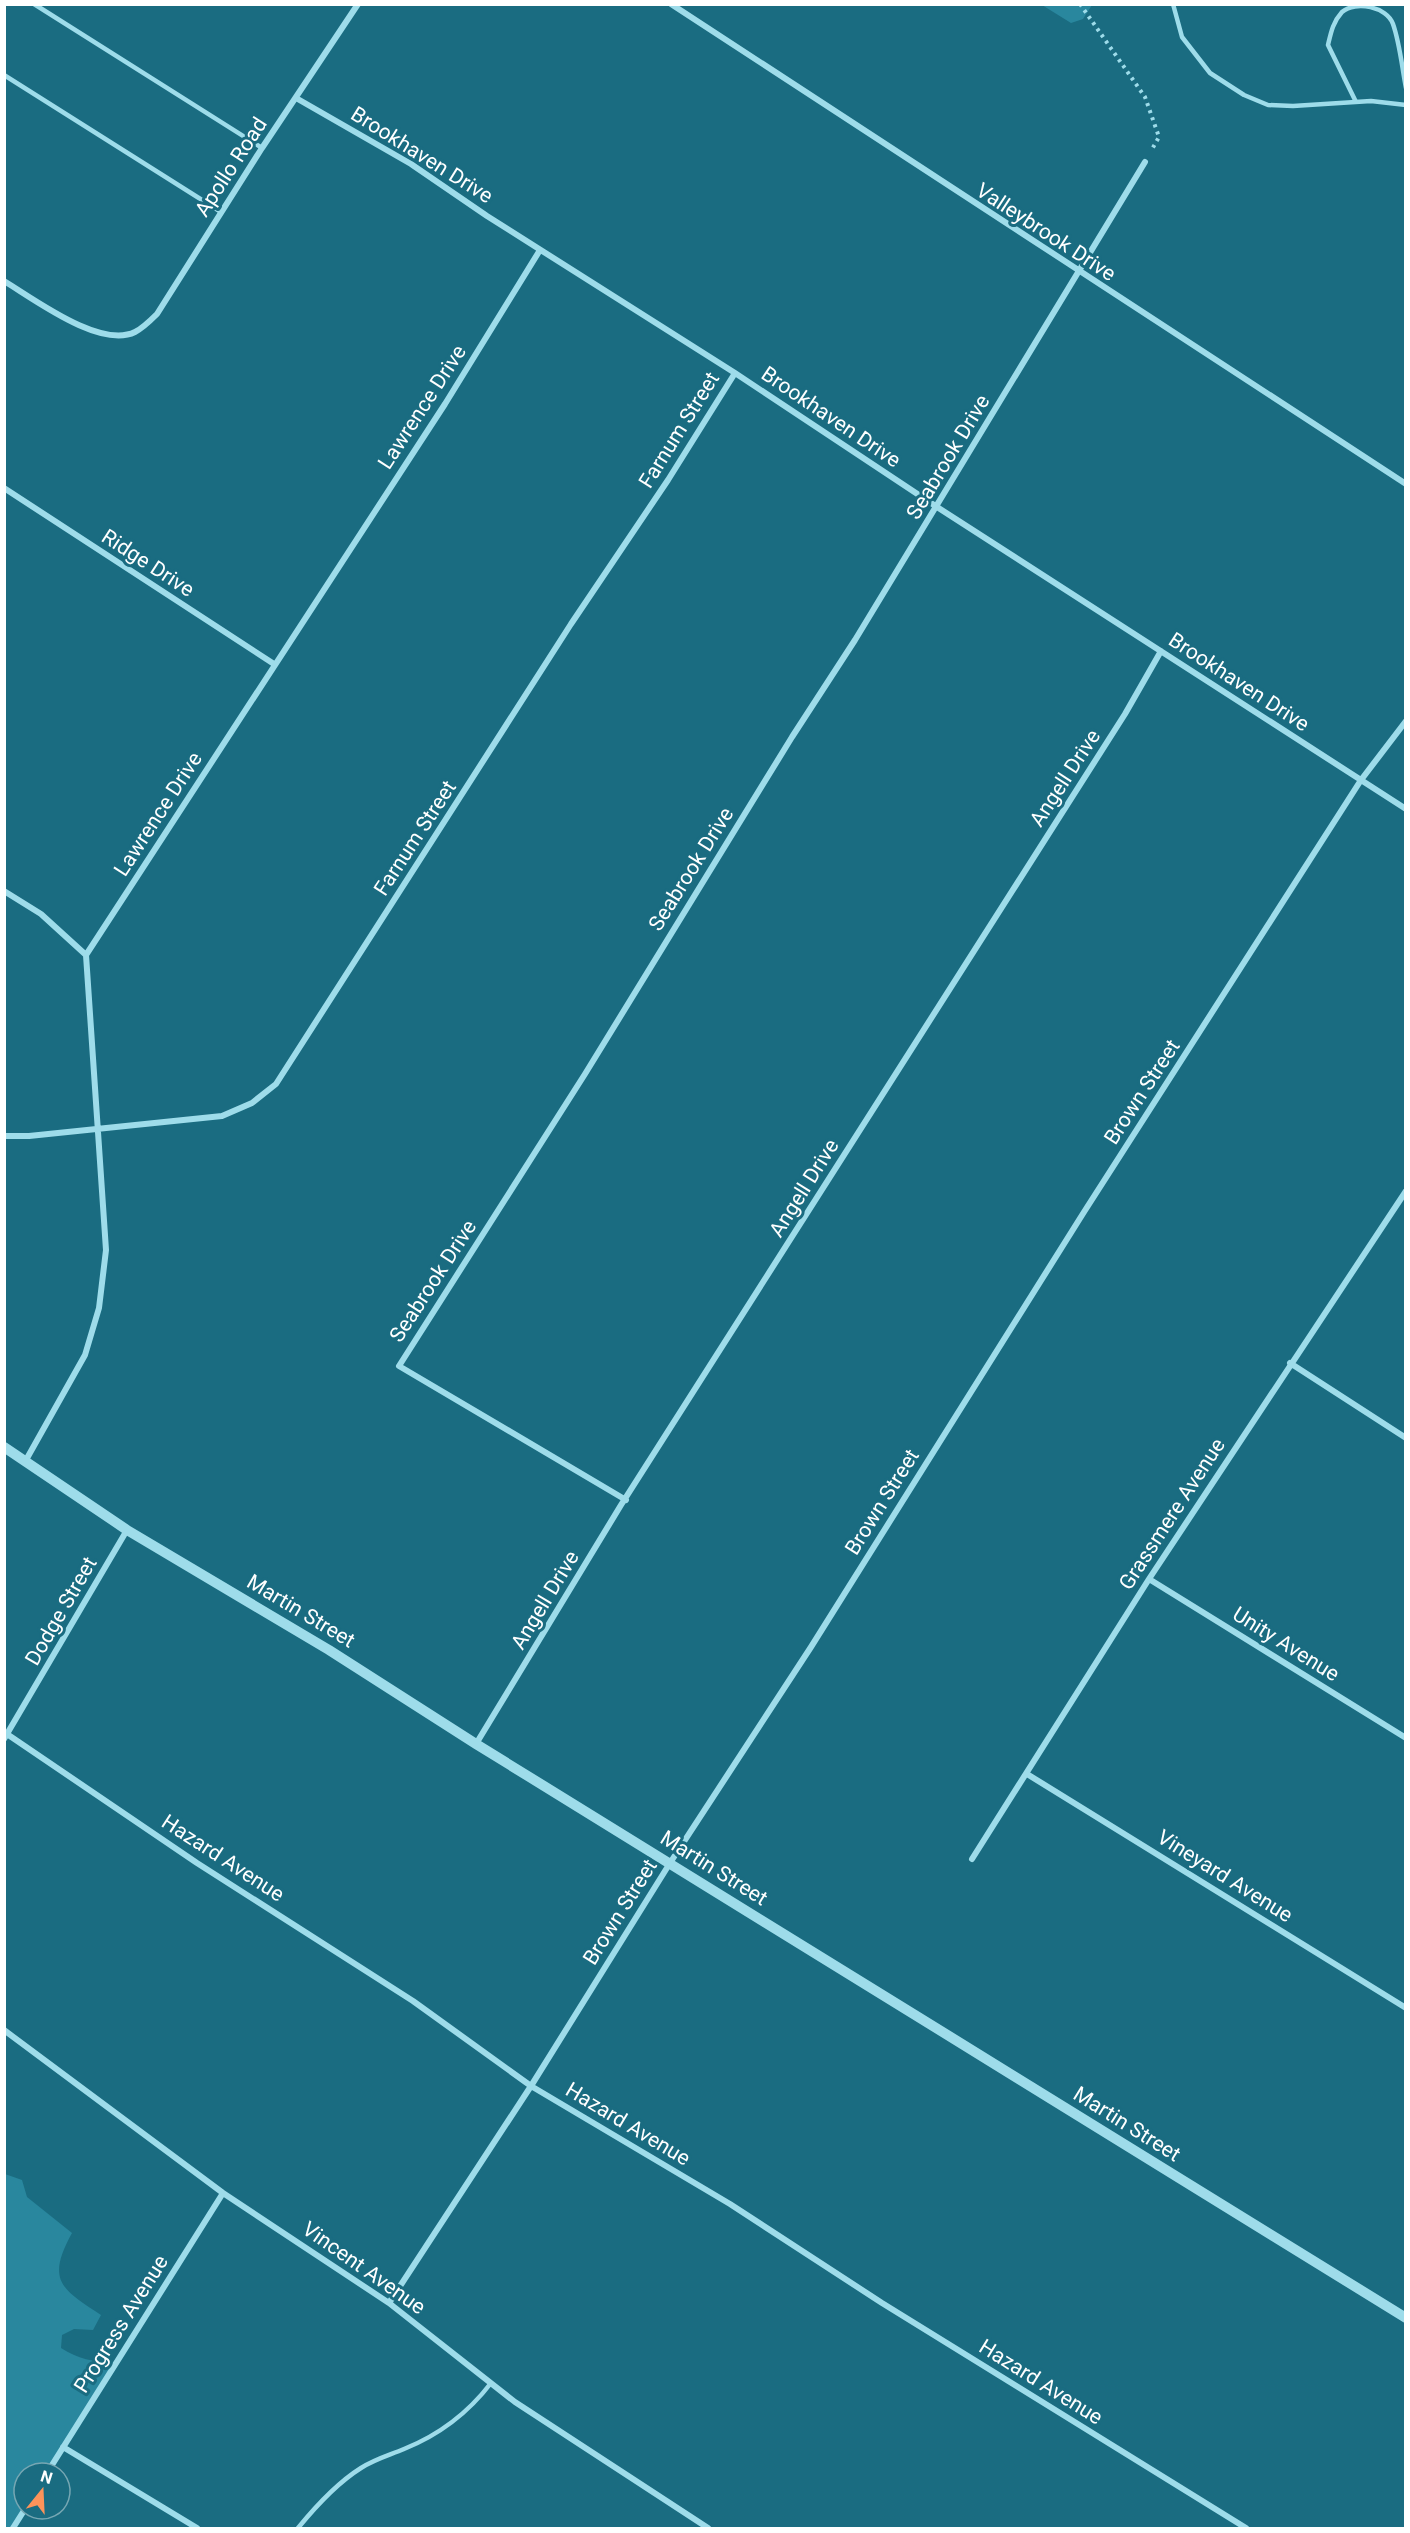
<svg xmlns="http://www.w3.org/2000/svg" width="1410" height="2533" font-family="Roboto,sans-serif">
<rect width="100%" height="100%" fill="#1a6c81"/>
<path fill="#29879e" d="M1042,5h-1h51l-9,14 -12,4z
M5,2174l17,6 5,17 45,36c-26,47 -11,56 29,82l-8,15 -19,-1 -12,6 -1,13c17,11 32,14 53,14l-69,111h-21v34l-13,21h-6z"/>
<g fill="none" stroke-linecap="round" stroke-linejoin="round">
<path stroke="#9edcea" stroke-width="4" stroke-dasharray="3 4.5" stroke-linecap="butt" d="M1080,4l65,93 14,40 -8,14"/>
<path stroke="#9edcea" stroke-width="4.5" d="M34,4l228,144
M1173,4l9,33 28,36 34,22 24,10 25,1 78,-5 35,4
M4,75l217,137
M1356,102l-28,-57c3,-13 5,-23 14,-33 14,-12 45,-5 51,12 7,20 9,44 13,64
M298,2528c18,-22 39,-45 63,-60 14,-9 29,-13 43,-19 35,-14 64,-36 87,-66"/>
<path stroke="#9edcea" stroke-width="6" d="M671,4l735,480
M296,98l115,66 76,52 248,157 202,134 469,302
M4,281c30,18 96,68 131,51 8,-4 16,-12 22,-18l105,-166 96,-144
M4,488l270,176
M4,891l37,23 45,41
M4,1136h25l193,-20 30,-13 24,-19 295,-460 97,-144 67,-107
M1290,1363l116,75
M26,1460l59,-105 14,-47 7,-58 -20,-295 359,-551 95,-154
M626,1500l-227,-134 186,-292 207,-337 63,-97 290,-478
M1149,1579l257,159
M4,1732l193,131 216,138 118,85 199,118 152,99 364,225
M4,1739l123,-209
M476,1744l145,-239 504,-791 36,-63
M1027,1774l379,234
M972,1859l177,-280 257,-388
M4,2030l219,163 166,110 126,99 193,126
M389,2303l142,-217 139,-223 141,-216 273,-435 277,-432 45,-59
M63,2447l134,81
M47,2473l176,-280
M13,2528l12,-19"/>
<path stroke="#9edcea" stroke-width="10" d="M4,1447l123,83 202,120 147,94 930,574"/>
</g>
<g text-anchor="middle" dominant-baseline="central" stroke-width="6" stroke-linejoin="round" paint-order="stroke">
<g font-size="21" fill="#fff" stroke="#1a6c81">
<text transform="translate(422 155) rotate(32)">Brookhaven Drive</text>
<text transform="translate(231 167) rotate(-57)">Apollo Road</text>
<text transform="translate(1046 232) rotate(33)">Valleybrook Drive</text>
<text transform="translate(422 407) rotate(-57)">Lawrence Drive</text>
<text transform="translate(831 417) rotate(34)">Brookhaven Drive</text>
<text transform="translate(679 430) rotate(-58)">Farnum Street</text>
<text transform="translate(948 457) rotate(-59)">Seabrook Drive</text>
<text transform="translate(148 563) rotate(33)">Ridge Drive</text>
<text transform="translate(1239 682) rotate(33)">Brookhaven Drive</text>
<text transform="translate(1065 778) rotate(-57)">Angell Drive</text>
<text transform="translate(158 814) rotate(-57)">Lawrence Drive</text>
<text transform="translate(415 838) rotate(-57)">Farnum Street</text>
<text transform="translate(691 869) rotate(-58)">Seabrook Drive</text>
<text transform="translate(1142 1092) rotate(-57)">Brown Street</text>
<text transform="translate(804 1188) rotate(-58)">Angell Drive</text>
<text transform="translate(433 1281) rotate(-57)">Seabrook Drive</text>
<text transform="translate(882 1502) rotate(-58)">Brown Street</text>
<text transform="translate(1172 1514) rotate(-57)">Grassmere Avenue</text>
<text transform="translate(545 1600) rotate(-59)">Angell Drive</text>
<text transform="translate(61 1611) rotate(-60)">Dodge Street</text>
<text transform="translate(301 1611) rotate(31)">Martin Street</text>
<text transform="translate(1286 1644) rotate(32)">Unity Avenue</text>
<text transform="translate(223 1858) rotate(33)">Hazard Avenue</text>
<text transform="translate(714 1868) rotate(32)">Martin Street</text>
<text transform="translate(1225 1876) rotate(32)">Vineyard Avenue</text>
<text transform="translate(620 1912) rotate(-58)">Brown Street</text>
<text transform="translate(628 2124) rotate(31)">Hazard Avenue</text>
<text transform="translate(1127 2124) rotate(32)">Martin Street</text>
<text transform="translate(364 2268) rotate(35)">Vincent Avenue</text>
<text transform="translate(121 2324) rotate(-58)">Progress Avenue</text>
<text transform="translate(1041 2382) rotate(32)">Hazard Avenue</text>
</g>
</g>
<rect width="1410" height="2533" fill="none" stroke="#ffffff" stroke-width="12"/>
<g transform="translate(42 2491) rotate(18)"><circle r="28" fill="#1a6c81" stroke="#76a7b3" stroke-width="1.5"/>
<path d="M0-4.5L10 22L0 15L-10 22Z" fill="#fc935a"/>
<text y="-9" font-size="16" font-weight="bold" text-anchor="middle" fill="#ffffff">N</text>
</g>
</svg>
